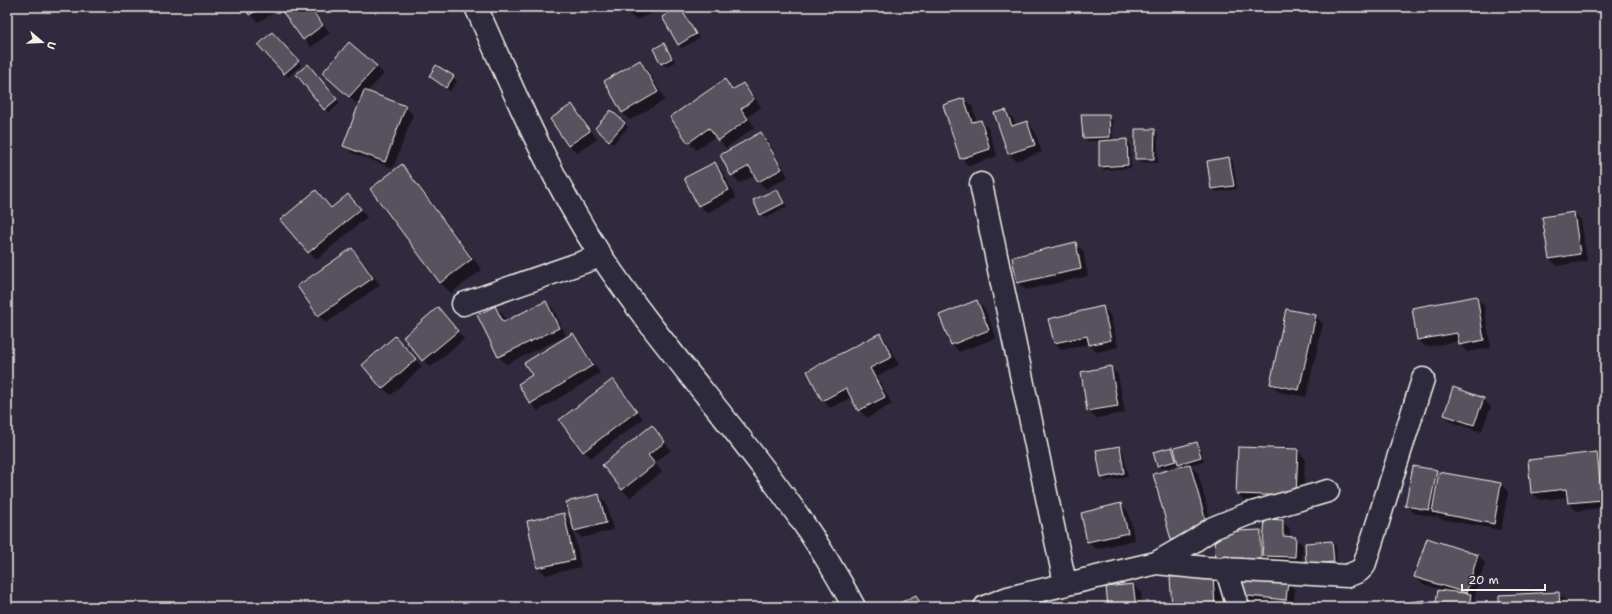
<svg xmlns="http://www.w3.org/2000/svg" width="1612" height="614" font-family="'Shantell Sans',sans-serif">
<rect width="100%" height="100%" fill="#2f2a3d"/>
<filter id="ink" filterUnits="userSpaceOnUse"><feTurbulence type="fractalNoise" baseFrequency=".025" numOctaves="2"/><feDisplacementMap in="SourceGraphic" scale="8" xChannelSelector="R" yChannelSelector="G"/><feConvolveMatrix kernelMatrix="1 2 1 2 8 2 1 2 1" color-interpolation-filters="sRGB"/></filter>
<g filter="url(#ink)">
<path fill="#0007" fill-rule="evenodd" d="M246,7h64l20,26 -19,14 -7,-8 -23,-30 -23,13 -8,-8z
M626,7h27l2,5 -19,8 -8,-7z
M680,7l19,31 -17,10 -3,-4z
M276,36l25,29 -13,12 -3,-4z
M664,44l4,4 7,14 -9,5 -12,-17z
M640,61l7,8 18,31 -35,20 -7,-7 -18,-31z
M376,66l8,8 -17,18 39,15 7,8 -20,53 -41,-15 -7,-7 18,-48 -6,6 -26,-24z
M312,69l28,34 -11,10 -4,-4z
M430,76l23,1 4,4 -7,10z
M724,81l9,9 10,-6 7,7 11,16 -13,10 7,10 -29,21 -10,-12 -20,14 -7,-8z
M964,99l8,7 5,16 4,-1 7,7 9,28 -28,10 -8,-8z
M572,106l7,7 18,26 -20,14 -8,-8 -18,-25z
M1006,111l7,7 3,8 11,-4 7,8 8,22 -26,9 -7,-8z
M1108,115l4,3 1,23 14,-1 3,4 1,24 -27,2 -4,-4v-25h-13l-4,-3z
M624,123l4,4 -15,17 -17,-16z
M1155,130l3,4v29l-19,-1 -3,-4z
M761,133l7,8 20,36 -22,12 -7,-7 -4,-7 -15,8 -8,-8 -11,-20z
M1229,158l4,4 4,27 -21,3 -4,-4z
M714,163l8,7 14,28 -29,15 -8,-8z
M402,166l10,10 70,94 -31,23 -10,-10 -70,-94z
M777,190l4,4 6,13 -22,11 -4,-4z
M355,203l12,14 -51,43 -34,-40z
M1574,213l7,7 6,41 -30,5 -7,-7z
M1075,243l8,8 5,25 -62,14 -8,-7 -5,-25z
M352,249l7,7 21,29 -54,38 -7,-7 -21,-29z
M1476,297l8,8 7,43 -24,4 -7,-8 -1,-3 -33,6 -8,-7z
M977,301l8,8 11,29 -37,14 -7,-8z
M546,302l8,8 12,26 -60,28 -7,-7 -20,-42 16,-8 8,7 3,8z
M1103,307l7,8 8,32 -21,5 -7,-8 -28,6 -7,-7z
M445,316l19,23 -33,28 -8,-7z
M1315,316l8,8 -17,73 -27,-5 -8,-8z
M572,334l8,8 20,31 -62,38 -7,-8z
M880,334l7,8 12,23 -22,11 15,28 -25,14 -8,-8 -7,-13 -22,11 -7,-8z
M403,345l19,22 -31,28 -8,-7z
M1111,367l7,8 7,38 -29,5 -8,-7z
M613,380l7,7 23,32 -52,39 -7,-7z
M1483,399l8,8 -10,25 -29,-10 -7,-8z
M652,427l19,23 -16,13 7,9 -32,25 -8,-7z
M1196,443l4,3 4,15 -14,4 8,8 16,60 46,-2 5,5 18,-15 7,8v8l5,1 8,7 -1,19 -31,-1 -3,-3v11l-53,-34 -36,10 -7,-8 11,-72 -3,-3 -19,5 -3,-3 14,-18 4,4z
M1120,447l3,4 5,26 -23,4 -3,-4z
M1297,450l8,8 -2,46 -58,-3 -8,-8z
M1597,453l7,7 1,47 -28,4 -8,-8 -1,-6 -28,3 -8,-7z
M1436,471l4,4 61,9 7,8 -7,38 -61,-11 -3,-3 -1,1 -22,-4 -8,-7z
M599,495l7,8 7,27 -31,8 -9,-9 8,38 -35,8 -8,-8 26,-53 9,9z
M1121,504l7,8 7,28 -39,9 -8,-7z
M1427,539l51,16 7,8 -11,36 4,4 -1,4h-41l3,-18 -16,-5 -8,-7z
M1332,542l4,4 1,19 -26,2z
M1213,576l7,7 2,24h-49z
M1287,582l8,8 -2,17 -44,-5 -8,-8zM1248,595l43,5 -1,2 -42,-5z
M1133,585l8,7 1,15h-33z
M1559,593l7,8 1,6h-67z
M916,596l9,11h-31z
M1424,601l6,6h-54z"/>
<path fill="#56525f" stroke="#f4f1e8" d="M245,7h18l-14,8z
M279,7h30l14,18 -20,15z
M625,7h18l-15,6z
M678,7h2l16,27 -18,11 -16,-28z
M272,32l27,29 -15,13 -26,-29z
M349,42l28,24 -28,31 -27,-24z
M664,43l8,15 -11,6 -8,-15z
M640,60l18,32 -36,21 -18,-32z
M308,64l29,35 -13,11 -28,-36z
M436,65l18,11 -8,12 -17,-12z
M725,79l7,11 11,-7 11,16 -13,10 7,10 -30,22 -9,-13 -21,15 -18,-26z
M364,90l42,16 -21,56 -42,-16z
M964,98l8,24 9,-2 9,29 -30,10 -17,-54z
M572,104l18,27 -22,15 -18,-27z
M611,110l14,13 -16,18 -14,-13z
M1006,110l6,16 15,-5 8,24 -27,9 -14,-41z
M1081,114h28l1,23 -27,1z
M1135,129h20l-1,30h-19z
M761,132l21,37 -24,13 -9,-16 -18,10 -11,-21z
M1127,139l1,26 -29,2v-26z
M1229,157l5,29 -23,3 -4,-28z
M715,162l14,28 -31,16 -14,-28z
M402,164l70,95 -32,24 -70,-94z
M777,189l7,14 -24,12 -7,-15z
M316,190l15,18 17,-14 13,15 -53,44 -28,-33z
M1574,212l6,42 -31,5 -7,-42z
M1076,242l5,27 -64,14 -5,-26z
M352,248l21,30 -55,38 -21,-30z
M1477,296l7,44 -25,5 -2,-12 -40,7 -5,-32z
M977,300l12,30 -38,15 -12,-30z
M546,301l13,27 -61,29 -21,-42 18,-9 8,16z
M1103,306l8,34 -22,5 -2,-9 -33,7 -6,-24z
M438,307l20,24 -36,30 -19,-24z
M1286,309l30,6 -17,75 -29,-6z
M573,333l20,32 -63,39 -12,-20 14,-9 -8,-12z
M880,333l12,24 -22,11 15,29 -27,14 -12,-23 -24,13 -15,-30z
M395,336l21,23 -34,30 -20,-24z
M1111,366l7,40 -31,5 -6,-39z
M613,379l24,32 -54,41 -24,-32z
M1453,387l31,11 -10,27 -30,-10z
M652,425l13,17 -17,13 7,9 -33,26 -20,-25z
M1197,442l4,15 -23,7 -4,-16z
M1120,446l4,27 -23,5 -5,-28z
M1172,447l4,14 -19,5 -4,-14z
M1238,447l60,2 -2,47 -60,-2z
M1597,452l5,48 -34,3 -2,-14 -35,4 -3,-33z
M1190,464l18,65 -37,11 -18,-66z
M1413,466l24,4 -8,40 -24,-4z
M1439,472l62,11 -7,41 -62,-12z
M599,494l7,29 -32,8 -8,-29z
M1121,503l7,30 -41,9 -6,-29z
M564,513l10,47 -37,8 -10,-47z
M1265,519l18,1v16l13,1 -1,20 -33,-1z
M1261,530v34l-46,2 -1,-34z
M1427,538l51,17 -12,38 -52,-16z
M1332,541l2,21 -28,2 -1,-21z
M1213,575l2,32h-43l-2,-30z
M1243,576l45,5 -2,19 -46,-5z
M1133,584l3,23h-28l-2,-20z
M1438,590l33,4 -2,13h-34z
M1559,592l1,15h-61v-12z
M916,595l6,12h-30z
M1425,600v7h-54z"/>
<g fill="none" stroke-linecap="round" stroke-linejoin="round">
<g stroke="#f4f1e8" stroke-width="25">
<path id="street" d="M476,7c38,85 74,171 125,249 80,120 186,222 253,351
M981,184l84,399
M463,304l138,-48
M1156,563l50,5 141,8 12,-5 5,-5 59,-187
M1226,568l12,39
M985,607l23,-9 148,-35 38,-22 19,-13 32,-13 83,-24"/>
</g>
<use href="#street" stroke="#2f2a3d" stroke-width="22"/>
</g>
</g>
<rect width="1612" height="614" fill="none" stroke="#2f2a3d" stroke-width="24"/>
<rect x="12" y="12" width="1588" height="590" fill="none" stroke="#f4f1e8" stroke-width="1.5" filter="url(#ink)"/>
<g transform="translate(42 42) rotate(109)" stroke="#2f2a3d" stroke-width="3" paint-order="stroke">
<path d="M0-3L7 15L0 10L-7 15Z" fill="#f4f1e8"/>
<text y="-6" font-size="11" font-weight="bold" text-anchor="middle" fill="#f4f1e8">U</text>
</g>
<path d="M1462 584v6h83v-6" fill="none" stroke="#f4f1e8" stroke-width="2"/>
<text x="1468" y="584" font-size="12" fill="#f4f1e8" stroke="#2f2a3d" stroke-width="3" paint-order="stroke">20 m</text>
</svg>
